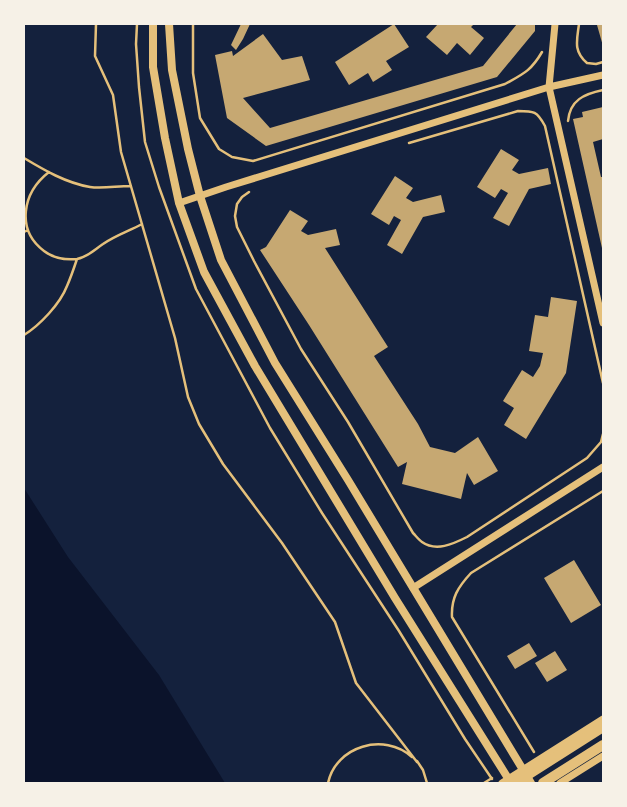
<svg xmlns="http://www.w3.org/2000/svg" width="627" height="807" font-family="Karla,sans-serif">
<rect width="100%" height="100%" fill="#14213d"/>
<path fill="#0b132b" d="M24,488l44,69 91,118 66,108h-201z"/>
<path fill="#c6a872" d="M241,24h9l-7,15 -7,11 -5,-5z
M394,24l15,23 -23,14 6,9 -19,12 -5,-9 -19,12 -14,-23z
M438,24h36l-3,3 13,11 -14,17 -13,-12 -10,12 -21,-18z
M517,24h18v7l-38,46 -231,69 -39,-28 -12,-63 17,-4 1,5 30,-22 19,26 20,-4 8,24 -67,18 27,30 213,-62z
M600,24h3v22l-6,-21z
M603,107v32l-10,3 8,35h2l-1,71 -29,-129 10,-2 -1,-5z
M501,149l18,11 -7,10 7,4 29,-6 3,16 -22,5 -20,37 -16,-8 15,-25 -7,-4 -6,9 -18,-11z
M395,176l18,12 -7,10 7,4 28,-7 4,17 -22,5 -21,37 -15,-9 14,-25 -7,-4 -5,9 -18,-11z
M290,210l18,11 -7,10 7,4 28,-6 4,16 -15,3 63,99 -14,9 44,68 12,23 25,6 23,-16 20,34 -24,14 -7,-12 -6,26 -59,-15 5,-22 -9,5 -89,-142 -49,-75 6,-3z
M551,297l26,4 -11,72 -40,66 -22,-14 10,-17 -11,-7 19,-31 11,7 7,-11 3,-13 -14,-2 6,-36 13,2z
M574,560l27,45 -30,18 -27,-45z
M529,643l8,13 -22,13 -8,-13z
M555,651l12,19 -20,12 -12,-19z"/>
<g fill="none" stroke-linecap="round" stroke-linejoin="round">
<path stroke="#e5c07b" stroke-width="2.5" d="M96,24l-1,32 18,39 8,57 54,186 13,59 11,27 24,40 59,79 53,79 21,61 61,79
M137,24l-1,20 3,43 6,55 14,45 37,102 74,139 52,85 77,118 66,108 27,40
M193,24v49l7,45 19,31 13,8 21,4 252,-77c18,-10 26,-13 37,-32
M579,24c-2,16 -6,27 8,39l9,1 7,-2
M568,121c2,-21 16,-27 35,-31
M409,143l109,-32c16,0 19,0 27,15l58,257
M24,158c20,12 42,25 66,29 12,2 27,-1 40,-1
M49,172c-27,21 -33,58 -5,79 9,7 22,9 33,8 11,-2 17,-9 26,-15 11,-8 26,-13 39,-20
M249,192l-7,5 -5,7 -2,12 2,11 17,34 47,88 47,73 65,111c3,3 6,7 9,9 14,10 31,2 45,-5l120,-79 14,-16 2,-8
M24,232l4,-2
M24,335c16,-10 36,-31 43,-49 4,-9 7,-18 10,-27
M534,752l-82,-135c-1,-19 6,-30 19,-44l132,-82
M417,761l6,9 4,13
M328,783c8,-37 56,-51 84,-26
M484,783l8,-5"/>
<path stroke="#e5c07b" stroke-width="7" d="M555,24l-6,63 54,236
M179,203l47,-16 323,-100 54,-12
M413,588l190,-121
M502,783l101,-64
M560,783l43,-27"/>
<path stroke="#e5c07b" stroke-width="8" d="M153,24v43l12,71 14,65 25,69 51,94 140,232 116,185
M169,24l3,46 16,79 12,47 21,64 54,103 73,117 183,303"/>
<path stroke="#e5c07b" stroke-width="10" d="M515,783l88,-56
M543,783l60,-38"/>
</g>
<rect width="627" height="807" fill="none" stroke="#f6f1e7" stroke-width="50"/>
</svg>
